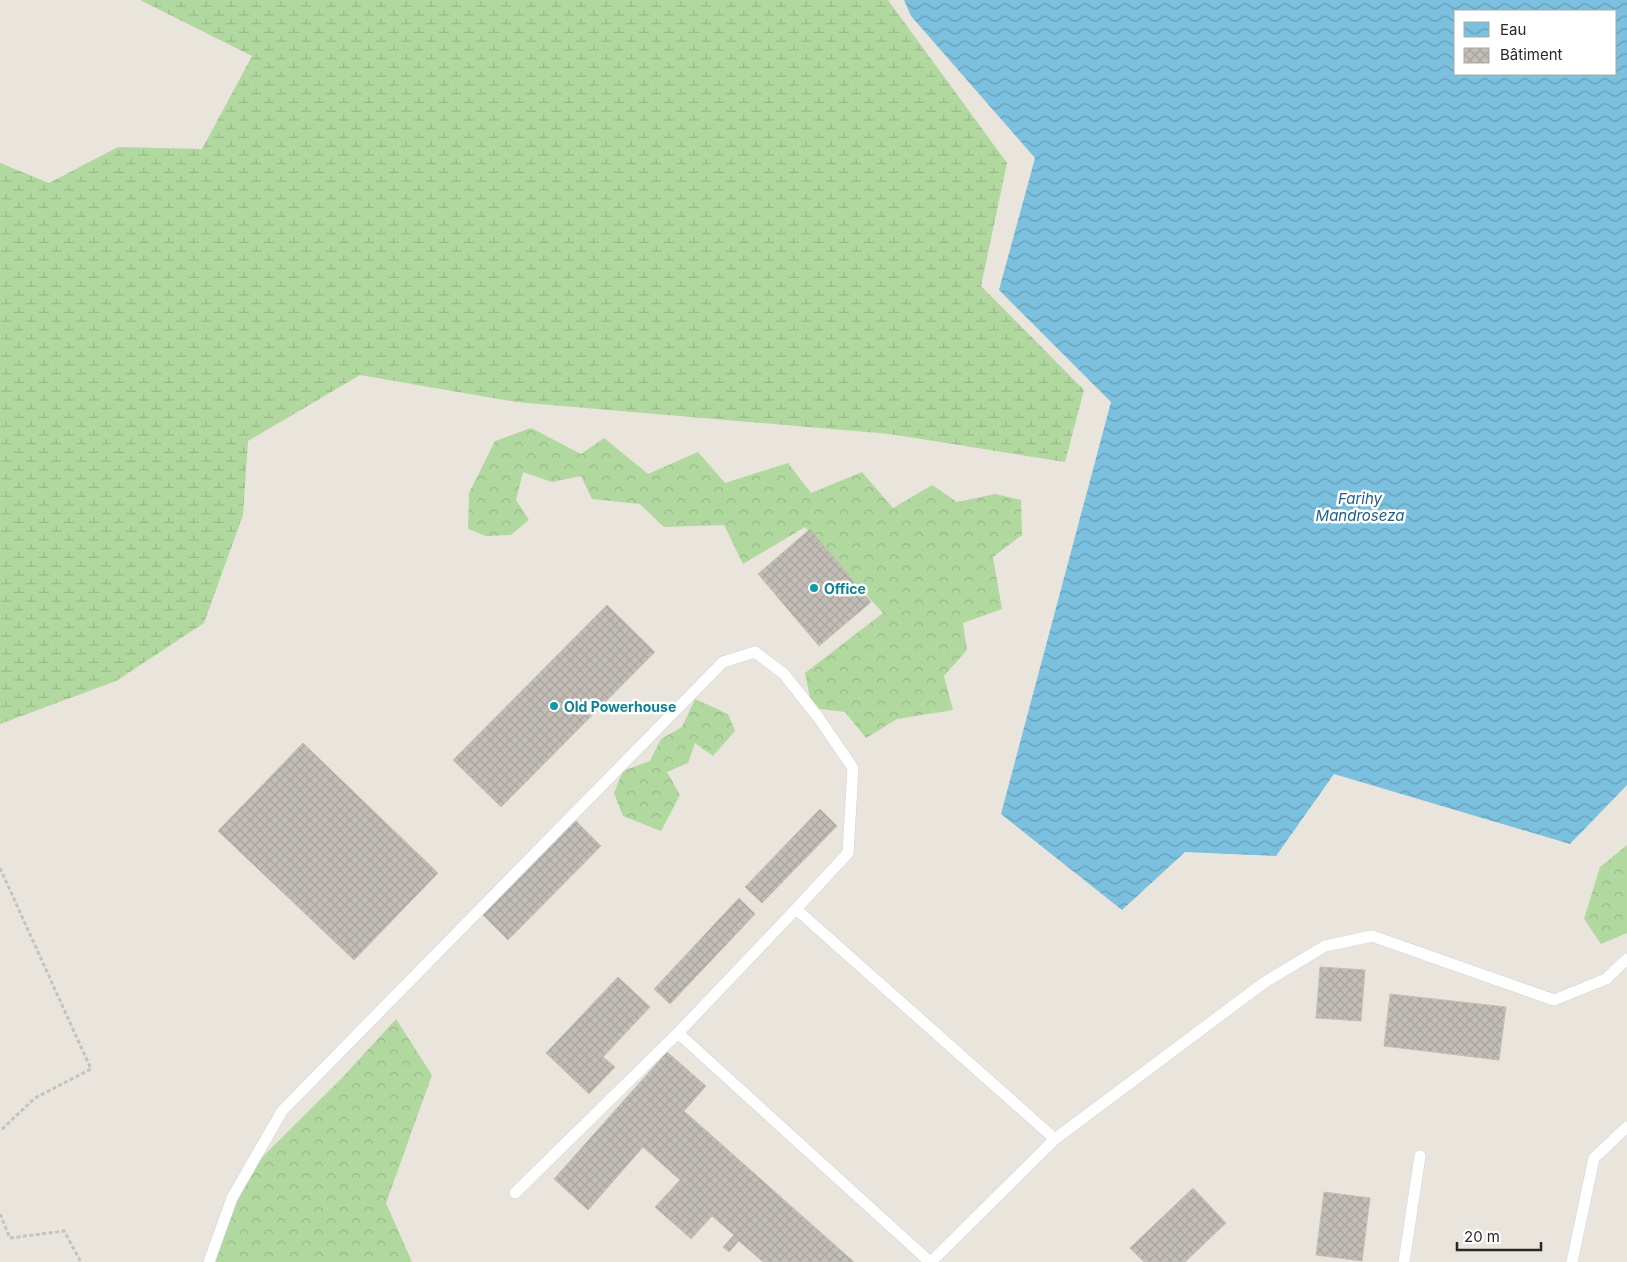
<svg xmlns="http://www.w3.org/2000/svg" width="1627" height="1262" font-family="Inter,sans-serif">
<defs>
<pattern id="forest-crowns" width="20" height="18" patternUnits="userSpaceOnUse" patternTransform="scale(1.25)"><rect width="20" height="18" fill="#b1d99f"/><path d="M2 6a3 3 0 1 1 6 0M12 15a3 3 0 1 1 6 0" fill="none" stroke="#98ba89"/></pattern>
<pattern id="wetland-marsh" width="20" height="14" patternUnits="userSpaceOnUse" patternTransform="scale(1.25)"><rect width="20" height="14" fill="#b1d99f"/><path d="M1 5h8M5 5V1M11 12h8M15 12V8" fill="none" stroke="#98ba89"/></pattern>
<pattern id="water-waves" width="16" height="10" patternUnits="userSpaceOnUse" patternTransform="scale(1.25)"><rect width="16" height="10" fill="#7bc1df"/><path d="M0 5q4-4 8 0t8 0" fill="none" stroke="#659db5"/></pattern>
<pattern id="building-cross-hatch" width="8" height="8" patternUnits="userSpaceOnUse" patternTransform="scale(1.25)"><rect width="8" height="8" fill="#c2beb7"/><path d="M0 0l8 8M0 8l8-8" fill="none" stroke="#a7a39d"/></pattern>
</defs>
<rect width="100%" height="100%" fill="#e9e4dc"/>
<path fill="url(#forest-crowns)" d="M531,428l50,26 23,-16 44,36 50,-22 27,31 63,-20 23,30 51,-21 31,36 39,-23 25,17 38,-8 26,6 1,35 -29,22 9,52 -39,14 4,27 -23,26 9,34 -56,9 -31,19 -21,-26 -33,-4 -7,-35 78,-60 -78,-86 -62,37 -19,-39 -60,2 -24,-23 -48,-5 -11,-23 -29,6 -29,-10 -7,28 13,20 -18,15 -25,1 -18,-7 1,-36 26,-52z
M695,699l33,15 7,17 -22,25 -18,-13 -7,20 -21,9 13,23 -19,36 -38,-15 -9,-23 9,-22 27,-10 11,-22 21,-12z
M1627,845v88l-26,11 -17,-25 16,-52z
M396,1019l36,56 -46,128 26,59h-197l19,-77 107,-106z"/>
<path fill="url(#wetland-marsh)" d="M140,0h748l119,163 -26,123 103,104 -19,72 -175,-28 -374,-32 -156,-27 -112,66 -5,74 -39,108 -88,58 -116,43v-561l49,20 69,-36 84,2 50,-93z"/>
<path fill="url(#water-waves)" fill-rule="evenodd" d="M904,0h723v785l-57,59 -236,-70 -58,82 -91,-4 -63,58 -121,-96 110,-412 -112,-112 36,-132 -124,-142zM1456,11h160v63h-160z"/>
<path fill="url(#building-cross-hatch)" stroke="#c4c0b6" d="M810,529l61,73 -52,44 -61,-72z
M607,605l48,47 -154,155 -48,-47z
M303,743l135,130 -84,87 -136,-129z
M820,809l17,17 -75,77 -17,-16z
M575,820l26,26 -93,94 -26,-26z
M739,898l16,16 -85,90 -16,-15z
M1320,967l45,3 -4,51 -45,-3z
M618,977l32,30 -47,50 12,10 -26,27 -43,-41z
M1390,994l116,13 -7,53 -115,-14z
M667,1052l39,34 -22,25 170,151h-91l-24,-21 -10,11 -6,-5 11,-12 -22,-19 -21,23 -36,-32 25,-27 -37,-33 -55,63 -34,-31z
M1193,1188l33,35 -41,39h-41l-14,-14z
M1324,1192l46,6 -8,63 -46,-6z"/>
<g fill="none" stroke-linecap="round" stroke-linejoin="round">
<g stroke="#d1d4e0" stroke-width="12">
<path id="lane" d="M678,1033l252,229
M515,1193l163,-160 118,-124
M209,1262l23,-64 50,-87 441,-449 32,-10 29,22 34,43 35,51 -5,85 -52,56 259,230 210,-157 60,-36 47,-10 182,64 52,-21 21,-20
M931,1262l124,-123
M1404,1262l16,-106
M1572,1262l22,-104 33,-31"/>
</g>
<path stroke="#c3c3c3" stroke-width="3" stroke-dasharray="4 2.5" stroke-linecap="butt" d="M0,868l91,201 -56,29 -35,33
M0,1214l10,24 54,-7 17,31"/>
<use href="#lane" stroke="#fff" stroke-width="11"/>
</g>
<g fill="#0f9aa8" stroke="#fff" stroke-width="2">
<circle cx="814" cy="588" r="5"/>
<circle cx="554" cy="706" r="5"/>
</g>
<g text-anchor="middle" dominant-baseline="central" stroke-width="5" stroke-linejoin="round" paint-order="stroke">
<g font-size="14" font-weight="bold" fill="#0d838f" stroke="#fff" text-anchor="start">
<text x="824" y="588">Office</text>
<text x="564" y="706">Old Powerhouse</text>
</g>
<g font-size="15" font-style="italic" fill="#1d5f88" stroke="#fff">
<text x="1360" y="498">Farihy<tspan x="1360" dy="17">Mandroseza</tspan></text>
</g>
</g>
<rect x="1454" y="10" width="162" height="65" fill="#ffffff" stroke="#a9a9a9"/>
<rect x="1464" y="22" width="25" height="15" fill="url(#water-waves)" stroke="#a9a9a9"/>
<text x="1500" y="35" font-size="15" fill="#292929">Eau</text>
<rect x="1464" y="48" width="25" height="15" fill="url(#building-cross-hatch)" stroke="#a9a9a9"/>
<text x="1500" y="60" font-size="15" fill="#292929">Bâtiment</text>
<path d="M1457 1242v8h84v-8" fill="none" stroke="#292929" stroke-width="2.5"/>
<text x="1464" y="1242" font-size="15" fill="#292929" stroke="#ffffff" stroke-width="4" paint-order="stroke">20 m</text>
</svg>
